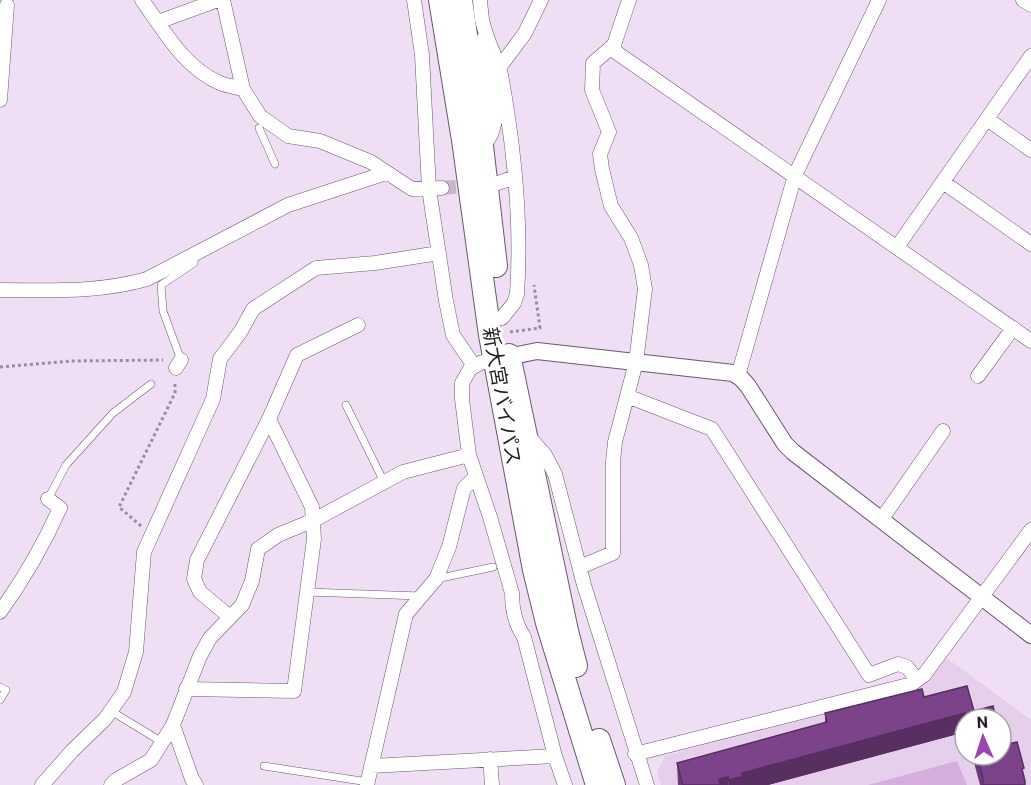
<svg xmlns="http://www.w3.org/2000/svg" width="1031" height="785" font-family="Roboto,'Noto Sans JP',sans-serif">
<rect width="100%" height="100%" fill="#f0def5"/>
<path fill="#e5cfeb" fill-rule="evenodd" d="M944,656l87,64v65h-370l-4,-12 8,-17 248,-66zM965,719h36v36h-36z"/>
<path fill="#d4afdd" d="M957,761l10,24h-99z"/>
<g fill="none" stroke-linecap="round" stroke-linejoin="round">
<path stroke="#c7b7cc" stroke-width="14" stroke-dasharray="14 7" stroke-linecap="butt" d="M442,188l33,-3"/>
<g stroke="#69596d" stroke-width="8">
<path id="service" d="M259,128l16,36
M181,360l-18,-49 -2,-26 33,-22 1,-8
M346,405l38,77
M48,499l18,-34 47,-52 38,-29
M436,579l57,-12
M307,592l114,4
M0,687l6,3 -6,10
M111,711l51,31
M264,766l104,16"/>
</g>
<g stroke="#69596d" stroke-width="15">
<path id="minor" d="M142,0c22,30 41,67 78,83 7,3 15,4 23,6
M223,0l20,89 17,27 28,20 32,5 51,21 41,27 30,-1
M414,0l8,55 7,134 17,112 7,34 21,31
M480,0c1,9 1,19 4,27 4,17 13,31 17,48 13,71 21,146 16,219l-3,9 -12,15
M1023,0l8,5
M158,22l60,-22
M610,48l421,293
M499,68l26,-35 16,-33
M0,100l7,-95
M987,119l44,31
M482,146c9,-8 11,-15 13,-27l-11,-81
M943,182l88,62
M498,183l17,-6
M897,247l134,-191
M0,290c50,0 98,3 147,-11l141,-74 98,-32
M494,359l-14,4 -10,6 -8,14v16l7,56 21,62 22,76c0,16 3,31 12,44l31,119 10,29
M176,368l5,-8
M738,376l57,-201 84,-175
M978,376l35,-48
M627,396l85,33 157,246 29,-11 9,3 10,13
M530,438l15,17 10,19 29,111 63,200
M881,520l62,-89
M580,567l33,-14v-91l2,-20 21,-80 9,-73 -4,-24 -10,-27 -20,-32 -9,-37 -2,-15 9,-22 -17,-42 1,-27 21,-18 15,-45
M0,612c24,-33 43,-66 60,-104l-12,-9
M230,617l-30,-25 -6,-13 3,-19 72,-141 28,-64 61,-30
M186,689l108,2 20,-152 -2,-32 -43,-88
M173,725l19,54 4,6
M635,754l277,-70 12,-9 107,-145
M490,759l2,26
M371,766l184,-10
M42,785l30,-34 33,-32 19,-27 12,-40 8,-100 69,-153 7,-40 21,-28 12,-22 63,-41 59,-5 64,-10
M111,785l5,-5 35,-20 22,-35 27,-69 10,-18 32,-33 10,-24 6,-32 20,-14 36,-15 89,-48 66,-17
M367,785l39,-171 30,-35 13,-32 15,-59 12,-11"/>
</g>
<g stroke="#69596d" stroke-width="18">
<path id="tertiary" d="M498,359l39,-8 196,22 8,5 7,8 37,58 8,8 238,183"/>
</g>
<g stroke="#69596d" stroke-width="24">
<path id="trunk" d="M440,0l23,140 27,195 44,235 13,53 50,162
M461,0l21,146 14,120
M509,355l58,276 9,35
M599,740l15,45"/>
</g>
<path stroke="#9a8d9e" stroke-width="3" stroke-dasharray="3 3" stroke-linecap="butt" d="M510,332l30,-4 -6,-43
M0,367l72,-6 91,-1
M141,526l-22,-19 56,-114v-11"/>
<use href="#service" stroke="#fff" stroke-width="7"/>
<use href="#minor" stroke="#fff" stroke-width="14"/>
<use href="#tertiary" stroke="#fff" stroke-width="16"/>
<use href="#trunk" stroke="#fff" stroke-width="22"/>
</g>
<path fill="#6b3a77" d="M924,697l50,14 22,8h-31v13l-197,53h-90l-1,-22 148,-40v-10z
M1004,745l20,31 1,9h-45l-8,-30h29z"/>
<path fill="#572f61" d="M965,713v19l-197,53h-39v-5l13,-7z
M728,777v8h-9v-6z"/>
<path fill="#7c438a" stroke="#572f61" stroke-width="1.5" d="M967,686l7,25 19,-5 3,13h-29l-2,-6 -223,60 1,3 -14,4 -1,-3 -9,2 1,6h-37l-6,-22 150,-41 -2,-9 97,-24 2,8z
M1001,736l3,9 13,-3 7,26 -2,1 3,12v4h-42v-6l-6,-24h24z"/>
<g text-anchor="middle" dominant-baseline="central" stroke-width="6" stroke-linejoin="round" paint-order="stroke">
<g font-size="20" fill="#241d26" stroke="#fff">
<text transform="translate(502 396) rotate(80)">新大宮バイパス</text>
</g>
</g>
<g transform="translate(983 737) rotate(357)"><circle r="28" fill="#ffffff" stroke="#a7a5a8" stroke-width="1.5"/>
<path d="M0-4.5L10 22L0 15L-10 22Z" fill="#9c45b2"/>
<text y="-9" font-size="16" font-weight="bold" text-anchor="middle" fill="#241d26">N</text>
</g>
</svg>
